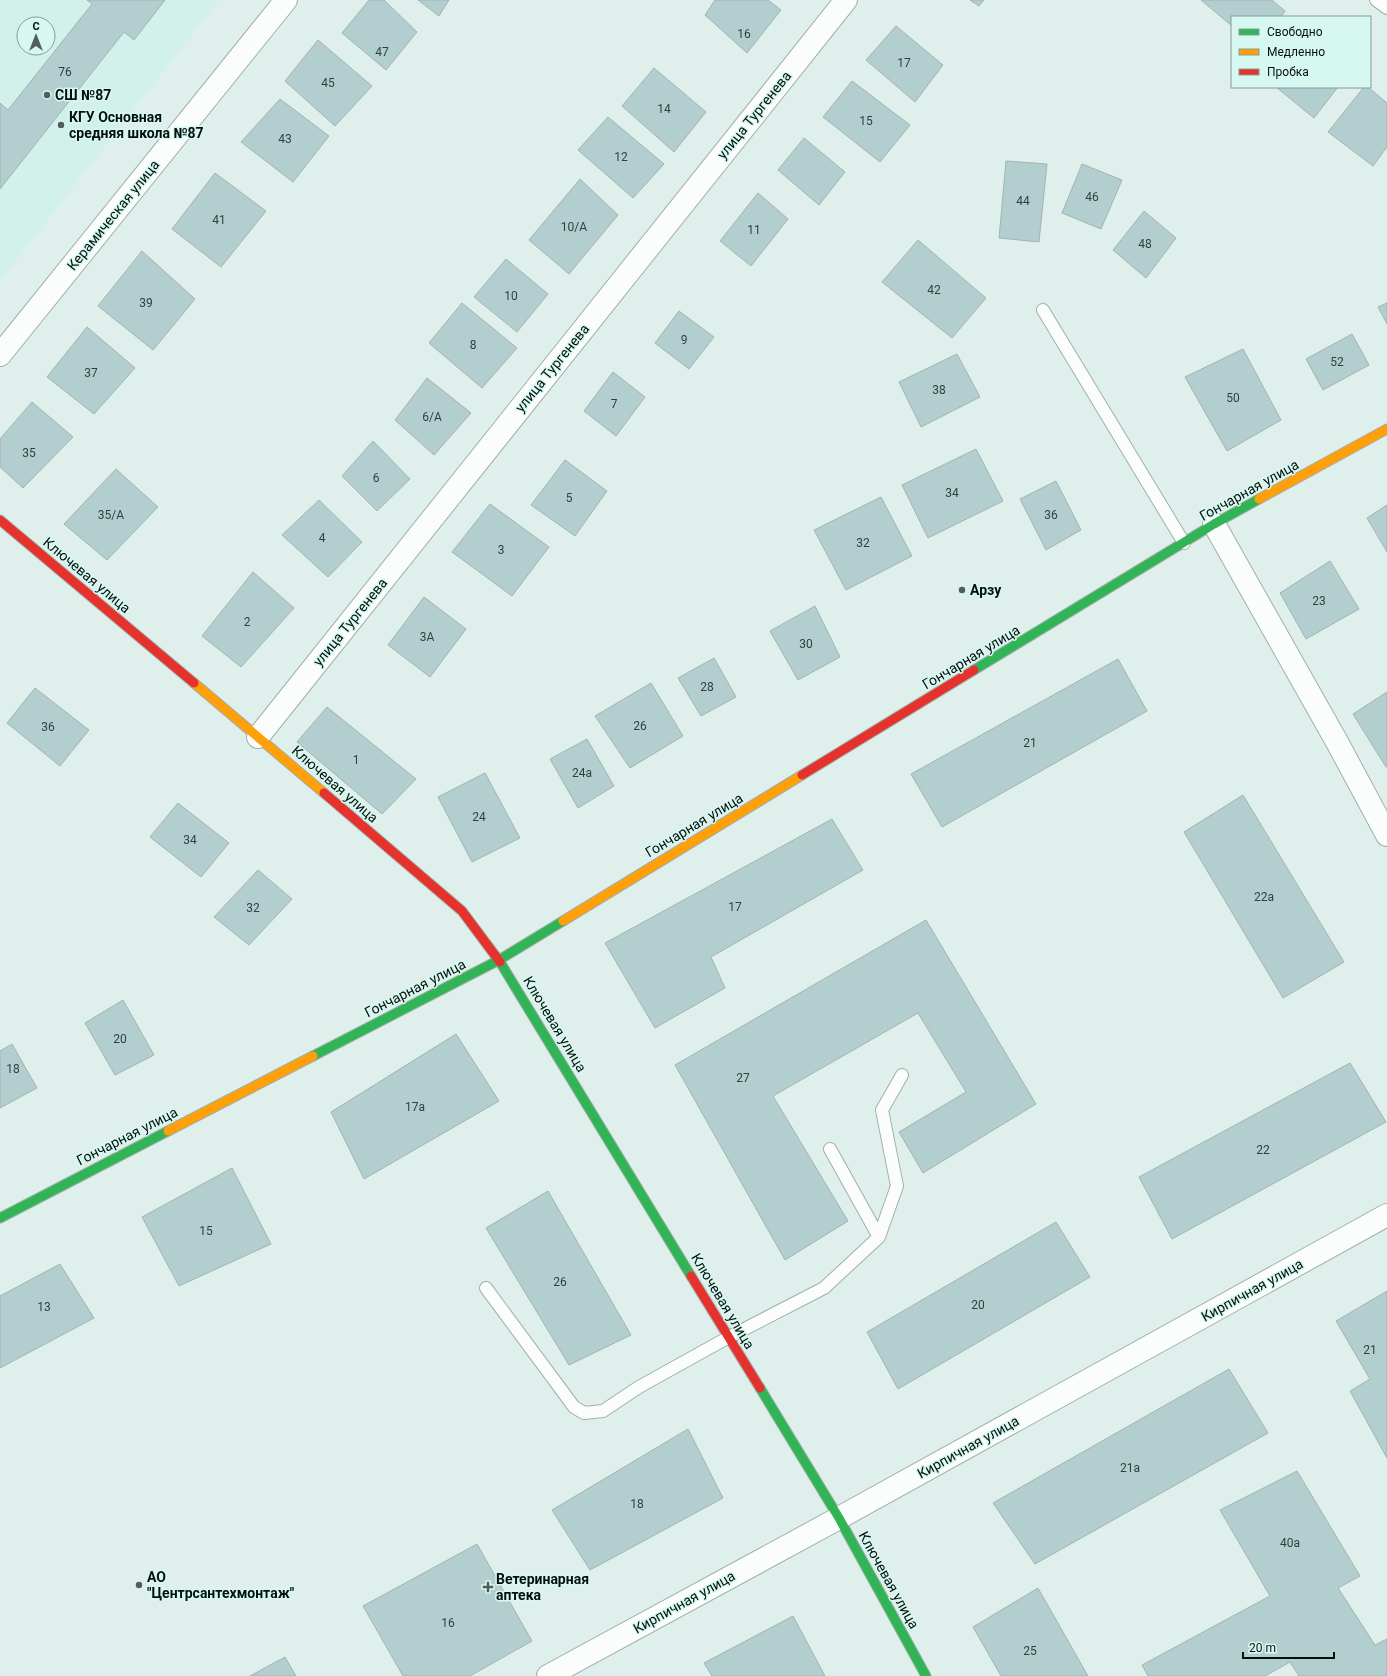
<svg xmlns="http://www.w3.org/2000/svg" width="1387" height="1676" font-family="Roboto,sans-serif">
<rect width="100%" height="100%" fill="#dff0ec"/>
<path fill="#d2f1ea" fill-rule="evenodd" d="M0,0h219l-219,281zM24,24h24v24h-24z"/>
<path fill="#b2cecf" stroke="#a5b2b2" d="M87,0h78l-31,40 -10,-8 -124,157v-86l8,7 84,-106z
M369,0h15l33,32 -31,38 -44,-37z
M418,0h31l-10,16z
M715,0h53l13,10 -34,43 -42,-38z
M970,0h14l-5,6z
M1201,0h71l13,11 -4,6h-49v9z
M896,26l47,39 -28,37 -49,-42z
M318,40l54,46 -37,40 -50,-45z
M654,68l52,44 -32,40 -52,-46z
M852,81l58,44 -30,37 -57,-45z
M1276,87h62l-24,31z
M1364,87h4l19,16v44l-14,19 -45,-34z
M280,99l49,37 -36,46 -52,-40z
M608,117l56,47 -31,34 -55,-48z
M804,138l41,34 -26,33 -41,-35z
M1006,161l41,3 -8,78 -40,-4z
M1082,164l40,16 -21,49 -39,-16z
M215,173l51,38 -45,56 -49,-38z
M580,179l38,36 -49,59 -40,-34z
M758,193l30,26 -37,47 -31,-25z
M1144,211l32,27 -30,40 -33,-28z
M918,240l68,58 -34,40 -70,-56z
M142,251l53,48 -42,51 -55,-44z
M506,259l42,35 -31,38 -43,-35z
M462,303l55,45 -35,40 -53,-45z
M1387,303v21l-9,-17z
M679,311l35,26 -25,32 -34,-26z
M87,327l48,41 -41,46 -47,-37z
M1352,334l17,31 -46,25 -17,-31z
M1243,349l38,71 -54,31 -42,-74z
M957,354l23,43 -59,30 -22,-45z
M613,372l32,25 -29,39 -32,-25z
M427,378l44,35 -37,42 -39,-35z
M32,402l41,35 -50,51 -23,-21v-28z
M373,441l37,38 -33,32 -35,-35z
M976,449l27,52 -75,37 -26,-53z
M565,460l42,31 -32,45 -44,-31z
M116,469l42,38 -51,53 -43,-36z
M1056,481l25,49 -35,20 -26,-51z
M881,497l31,59 -66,34 -32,-60z
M319,500l43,42 -34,35 -46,-42z
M490,504l59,43 -37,49 -60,-44z
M1387,505v47l-20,-34z
M1330,561l29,48 -53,30 -26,-46z
M253,572l41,36 -53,59 -39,-31z
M424,597l42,32 -36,48 -42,-32z
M815,606l25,51 -42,23 -28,-49z
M714,658l22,39 -35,19 -23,-38z
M1118,659l29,52 -205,116 -31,-53z
M651,683l32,53 -53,32 -35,-52z
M35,688l54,42 -29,36 -53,-43z
M1387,692v75h-1l-33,-53z
M327,707l89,72 -34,35 -85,-72z
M587,739l27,47 -36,22 -28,-49z
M485,773l35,65 -48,24 -34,-65z
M1243,795l101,167 -61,36 -99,-166z
M178,803l51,40 -28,34 -51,-40z
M832,819l31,51 -152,87 14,31 -70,40 -50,-85z
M258,870l34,29 -43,46 -35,-28z
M926,920l110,184 -113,69 -24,-41 67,-40 -48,-79 -145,83 75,125 -63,39 -110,-195z
M123,1000l31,55 -39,20 -30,-52z
M456,1034l43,67 -135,78 -33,-67z
M12,1044l25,44 -37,20v-57z
M1350,1063l36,59 -214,117 -33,-62z
M232,1168l39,76 -92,42 -37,-69z
M548,1191l83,144 -62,30 -83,-137z
M1056,1222l34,55 -192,112 -31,-57z
M60,1264l34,54 -94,50v-72z
M1387,1291v167l-37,-67 20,-12 -34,-58z
M1229,1369l39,64 -233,131 -42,-61z
M688,1429l35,69 -133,72 -38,-60z
M1297,1471l63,105 -22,12 37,57 12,-6v37h-88l-9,-14 -25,14h-117l-6,-11 128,-69 -50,-86z
M477,1544l55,97 -62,35h-67l-40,-70z
M1038,1588l50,88h-87l-28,-49z
M793,1616l32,60h-113l-8,-13z
M285,1657l11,19h-46z"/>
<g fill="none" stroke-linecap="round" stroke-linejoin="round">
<g stroke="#a1afac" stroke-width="14">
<path id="lane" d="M1376,0l11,8
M1043,310l141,233
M830,1149l49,88
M486,1288l88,119 10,6 19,-2 36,-24 90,-50 95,-49 55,-51 18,-51 -15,-76 20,-35"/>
</g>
<g stroke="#a1afac" stroke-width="24">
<path id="street" d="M0,355l286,-355
M1214,524l123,218 50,93
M258,737l588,-737
M548,1676l291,-158 548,-303"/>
</g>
<g stroke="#a1afac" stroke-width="11">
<path id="fast" d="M974,670l240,-146 45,-25
M500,962l191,314
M313,1056l186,-96 64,-39
M0,1218l168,-87
M760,1388l79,130 87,158"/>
</g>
<g stroke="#a1afac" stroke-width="11">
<path id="slow" d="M1259,499l128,-70
M194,683l130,110
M563,921l239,-146
M168,1131l145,-75"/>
</g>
<g stroke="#a1afac" stroke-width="11">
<path id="jam" d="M0,520l194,163
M802,775l172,-105
M324,793l138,118 38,51
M691,1276l69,112"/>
</g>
<use href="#lane" stroke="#fafdfc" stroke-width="12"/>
<use href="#street" stroke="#fafdfc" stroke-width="22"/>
<use href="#fast" stroke="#30b455" stroke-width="9"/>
<use href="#slow" stroke="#ff9f0a" stroke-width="9"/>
<use href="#jam" stroke="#e5322d" stroke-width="9"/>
</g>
<g fill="#515e5c" stroke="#d7f8f0" stroke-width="1.5">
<circle cx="47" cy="95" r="4"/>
<circle cx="61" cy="125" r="4"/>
<circle cx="962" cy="590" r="4"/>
<circle cx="139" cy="1585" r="4"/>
<path d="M486 1581h4v4h4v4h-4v4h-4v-4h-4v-4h4z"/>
</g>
<g text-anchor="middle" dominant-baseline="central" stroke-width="3" stroke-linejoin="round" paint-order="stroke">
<g font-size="12" fill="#30403e">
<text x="744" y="34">16</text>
<text x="382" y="52">47</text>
<text x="904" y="63">17</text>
<text x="65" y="72">76</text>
<text x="328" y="83">45</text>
<text x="664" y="109">14</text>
<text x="866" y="121">15</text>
<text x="285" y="139">43</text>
<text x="621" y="157">12</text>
<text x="1092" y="197">46</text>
<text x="1023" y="201">44</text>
<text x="219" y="220">41</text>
<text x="574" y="227">10/A</text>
<text x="754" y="230">11</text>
<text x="1145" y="244">48</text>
<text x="934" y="290">42</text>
<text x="511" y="296">10</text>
<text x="146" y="303">39</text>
<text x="684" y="340">9</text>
<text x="473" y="345">8</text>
<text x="1337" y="362">52</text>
<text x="91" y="373">37</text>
<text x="939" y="390">38</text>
<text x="1233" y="398">50</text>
<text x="614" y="404">7</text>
<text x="432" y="417">6/A</text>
<text x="29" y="453">35</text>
<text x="376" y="478">6</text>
<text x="952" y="493">34</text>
<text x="569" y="498">5</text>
<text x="111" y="515">35/A</text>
<text x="1051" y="515">36</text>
<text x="322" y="538">4</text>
<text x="863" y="543">32</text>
<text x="501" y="550">3</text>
<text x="1319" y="601">23</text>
<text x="247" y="622">2</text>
<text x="427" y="637">3А</text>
<text x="806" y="644">30</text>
<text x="707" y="687">28</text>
<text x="640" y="726">26</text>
<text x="48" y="727">36</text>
<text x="1030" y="743">21</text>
<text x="356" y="760">1</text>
<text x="582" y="773">24а</text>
<text x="479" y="817">24</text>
<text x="190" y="840">34</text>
<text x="1264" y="897">22а</text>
<text x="735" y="907">17</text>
<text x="253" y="908">32</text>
<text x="120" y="1039">20</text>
<text x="13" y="1069">18</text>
<text x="743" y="1078">27</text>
<text x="415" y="1107">17а</text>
<text x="1263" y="1150">22</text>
<text x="206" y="1231">15</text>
<text x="560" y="1282">26</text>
<text x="978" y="1305">20</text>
<text x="44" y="1307">13</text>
<text x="1370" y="1350">21</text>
<text x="1130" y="1468">21а</text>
<text x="637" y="1504">18</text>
<text x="1290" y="1543">40а</text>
<text x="448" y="1623">16</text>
<text x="1030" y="1651">25</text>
</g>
<g font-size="14" font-weight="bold" fill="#05100e" stroke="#d7f8f0" text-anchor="start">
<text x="55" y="95">СШ №87</text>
<text x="69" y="117">КГУ Основная<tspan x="69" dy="16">средняя школа №87</tspan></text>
<text x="970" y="590">Арзу</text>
<text x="147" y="1577">АО<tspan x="147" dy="16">"Центрсантехмонтаж"</tspan></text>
<text x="496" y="1579">Ветеринарная<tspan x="496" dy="16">аптека</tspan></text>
</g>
<g font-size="14" fill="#05100e" stroke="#d7f8f0">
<text transform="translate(754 115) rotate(-51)">улица Тургенева</text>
<text transform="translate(113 215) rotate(-51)">Керамическая улица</text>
<text transform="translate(552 368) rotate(-51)">улица Тургенева</text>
<text transform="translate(1249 490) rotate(-29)">Гончарная улица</text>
<text transform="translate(87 575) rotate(40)">Ключевая улица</text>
<text transform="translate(350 622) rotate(-51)">улица Тургенева</text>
<text transform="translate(971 657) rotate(-31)">Гончарная улица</text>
<text transform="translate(335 784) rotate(41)">Ключевая улица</text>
<text transform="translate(694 825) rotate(-31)">Гончарная улица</text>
<text transform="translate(415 988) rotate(-27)">Гончарная улица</text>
<text transform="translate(555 1024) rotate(59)">Ключевая улица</text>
<text transform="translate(127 1136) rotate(-27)">Гончарная улица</text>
<text transform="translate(1252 1290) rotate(-29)">Кирпичная улица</text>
<text transform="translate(723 1301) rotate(59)">Ключевая улица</text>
<text transform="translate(968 1447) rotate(-29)">Кирпичная улица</text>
<text transform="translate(889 1580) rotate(61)">Ключевая улица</text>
<text transform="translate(684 1602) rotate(-29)">Кирпичная улица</text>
</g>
</g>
<rect x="1231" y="16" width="140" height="72" fill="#d7f8f0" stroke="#839b96"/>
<rect x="1239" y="29" width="20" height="6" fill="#30b455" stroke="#839b96"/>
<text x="1267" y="36" font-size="12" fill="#05100e">Свободно</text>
<rect x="1239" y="49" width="20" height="6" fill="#ff9f0a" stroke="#839b96"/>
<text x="1267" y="56" font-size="12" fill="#05100e">Медленно</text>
<rect x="1239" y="69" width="20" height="6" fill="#e5322d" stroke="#839b96"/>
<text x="1267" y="76" font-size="12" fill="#05100e">Пробка</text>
<g transform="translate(36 36)"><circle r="19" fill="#d7f8f0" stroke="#839b96"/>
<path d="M0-3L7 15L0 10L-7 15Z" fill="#515e5c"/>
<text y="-6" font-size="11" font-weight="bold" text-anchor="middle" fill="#05100e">С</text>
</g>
<path d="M1243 1652v6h91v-6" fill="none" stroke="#05100e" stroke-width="2"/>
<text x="1249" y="1652" font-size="12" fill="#05100e" stroke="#d7f8f0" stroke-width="3" paint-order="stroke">20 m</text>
</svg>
